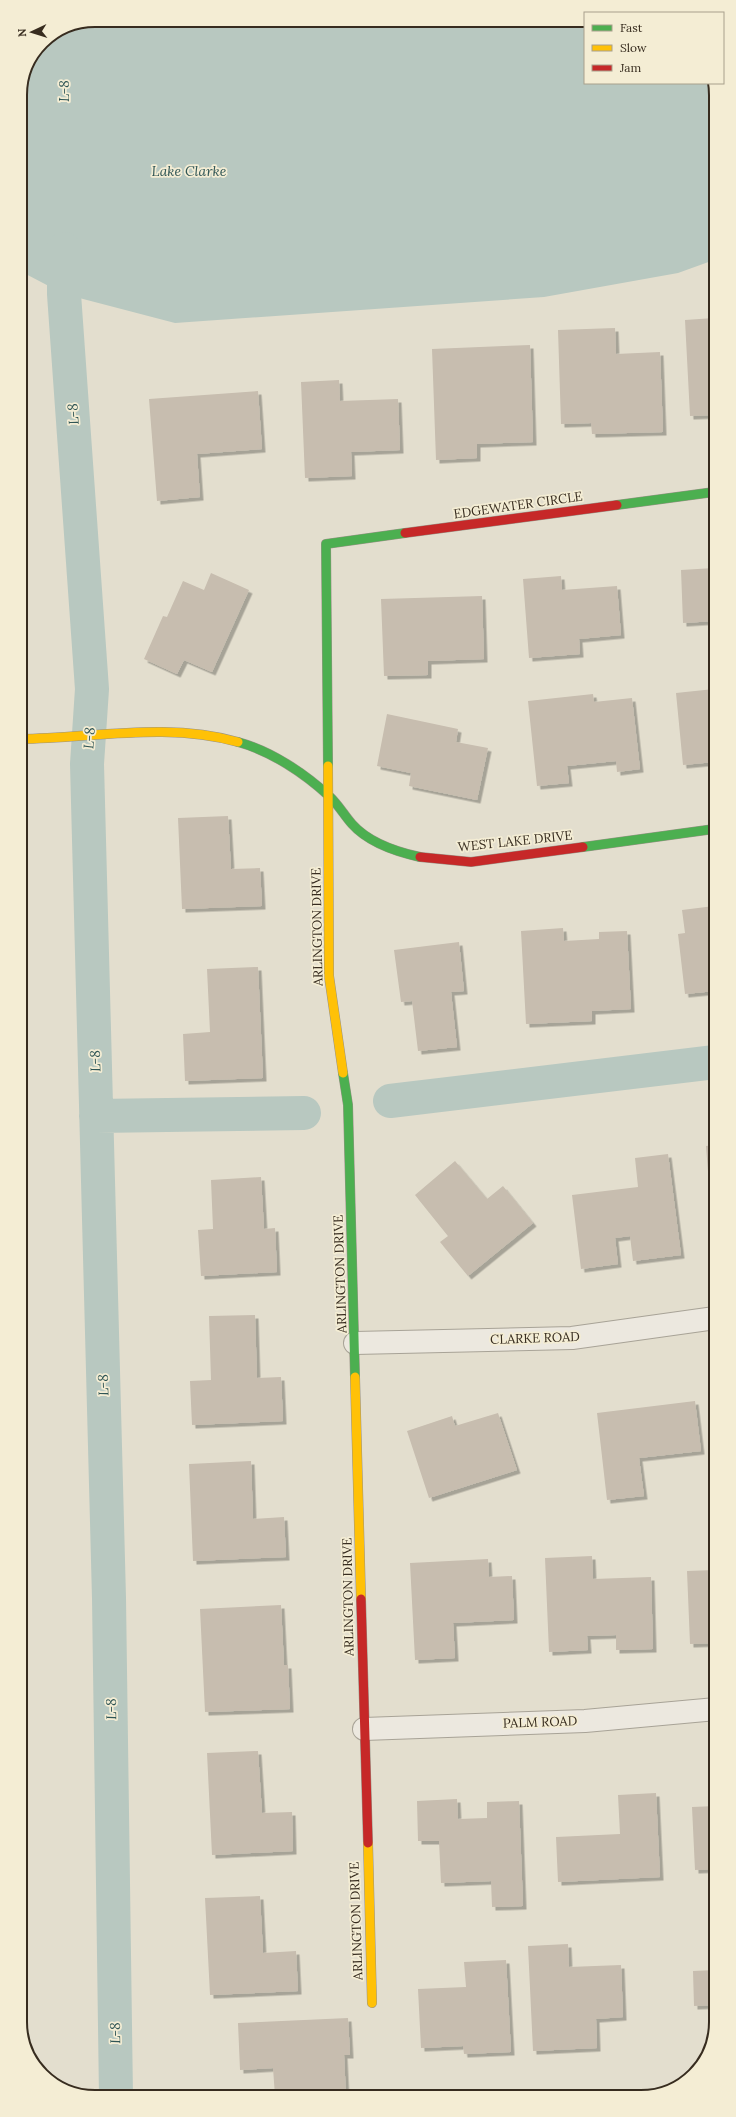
<svg xmlns="http://www.w3.org/2000/svg" width="736" height="2117" font-family="Lora,serif">
<defs>
<filter id="shadow"><feDropShadow dx="3.5" dy="3.5" stdDeviation="0" flood-color="#0004"/></filter>
</defs>
<rect width="100%" height="100%" fill="#e3dece"/>
<path fill="#b8c8c0" d="M95,20h490v63h128l1,177 -36,13 -134,24 -369,26 -111,-29 -44,-23v-180l22,-49 25,-16z"/>
<g fill="none" stroke-linecap="round" stroke-linejoin="round">
<path stroke="#b8c8c0" stroke-width="34" d="M64,249v45l28,395 -5,75 22,834 7,499
M390,1101l325,-39
M96,1116l208,-3"/>
</g>
<path fill="#c7bdaf" filter="url(#shadow)" d="M714,318v97l-24,1 -5,-96z
M615,328l1,26 44,-2 3,80 -71,2 -1,-11 -30,1 -3,-94z
M530,345l3,97 -56,2v14l-41,2 -4,-111z
M339,380l1,21 58,-2 2,51 -49,2 1,24 -47,2 -4,-96z
M258,391l4,58 -65,5 3,43 -43,4 -8,-102z
M714,568v53l-31,2 -2,-53z
M211,573l38,17 -37,82 -28,-12 -7,14 -33,-15 19,-43 4,1 16,-36 21,9z
M561,576l1,14 55,-4 4,49 -42,4 1,15 -51,4 -6,-79z
M482,596l2,63 -56,2v14l-44,1 -3,-77z
M714,689v73l-31,3 -7,-72z
M593,694l1,8 38,-4 8,71 -23,3 -1,-11 -49,5 2,17 -32,3 -9,-85z
M387,714l71,15 -2,13 32,6 -11,52 -68,-14 2,-13 -34,-7z
M228,816l3,53 29,-1 2,38 -80,3 -4,-91z
M714,906l1,85 -30,3 -7,-60 7,-1 -3,-23z
M563,928l1,13 35,-2v-7l28,-1 4,78 -39,2v10l-66,3 -5,-93z
M459,942l5,49 -13,1 6,55 -39,4 -6,-50 -11,1 -7,-52z
M258,967l5,111 -78,3 -2,-47 27,-2 -3,-63z
M715,1145v91h-2l-7,-90z
M668,1154l13,101 -48,6 -3,-25 -15,2 3,26 -37,5 -9,-74 66,-8 -3,-29z
M455,1161l32,38 16,-13 30,37 -65,53 -28,-34 8,-6 -33,-41z
M261,1177l3,52 11,-1 2,44 -76,4 -3,-46 15,-1 -2,-49z
M255,1315l2,63 24,-1 2,44 -91,4 -2,-44 21,-1 -2,-64z
M695,1401l6,50 -62,7 5,38 -37,4 -10,-87z
M498,1413l19,57 -88,28 -22,-67 45,-15 3,10z
M251,1461l2,58 31,-2 2,40 -93,4 -4,-97z
M592,1556l1,23 58,-2 2,72 -37,1v-15l-29,1 1,14 -39,2 -4,-94z
M488,1559l1,18 23,-1 2,44 -61,3 2,35 -40,2 -5,-97z
M715,1570v73l-25,1 -3,-73z
M281,1605l3,60h4l2,44 -85,3 -5,-103z
M258,1751l4,62 30,-1 1,39 -81,4 -5,-102z
M656,1793l4,84 -102,5 -2,-45 64,-3 -2,-39z
M457,1799l1,20 29,-1v-16l32,-1 4,105 -31,1 -1,-26 -50,2 -2,-42h-21l-1,-40z
M716,1806v63l-21,1 -3,-63z
M260,1896l3,57 33,-2 2,40 -88,4 -5,-97z
M568,1944l1,23 52,-2 2,52 -27,2 1,29 -64,3 -5,-105z
M506,1960l5,92 -47,2 -1,-8 -42,2 -3,-59 48,-2 -2,-25z
M716,1970v35l-22,1 -1,-35z
M348,2018l2,37h-6l2,41h-71l-2,-28 -33,2 -2,-47z"/>
<g fill="none" stroke-linecap="round" stroke-linejoin="round">
<g stroke="#a8a397" stroke-width="24">
<path id="street" d="M355,1343l217,-5 143,-20
M364,1729l221,-8 131,-12"/>
</g>
<g stroke="#989286" stroke-width="10">
<path id="fast" d="M617,505l97,-13
M238,742c33,9 66,31 91,54 9,8 15,19 23,28 16,18 45,28 68,33
M328,766l-2,-222 79,-11
M583,847l131,-18
M343,1073l5,32 7,272"/>
</g>
<g stroke="#989286" stroke-width="10">
<path id="slow" d="M21,739c72,-1 146,-17 217,3
M328,766l1,210 14,97
M355,1377l6,222
M368,1843l4,160"/>
</g>
<g stroke="#989286" stroke-width="10">
<path id="jam" d="M405,533l212,-28
M420,857l51,5 112,-15
M361,1599l7,244"/>
</g>
<use href="#street" stroke="#ece8df" stroke-width="22"/>
<use href="#fast" stroke="#4caf50" stroke-width="9"/>
<use href="#slow" stroke="#ffc107" stroke-width="9"/>
<use href="#jam" stroke="#c62828" stroke-width="9"/>
</g>
<g text-anchor="middle" dominant-baseline="central" stroke-width="3.5" stroke-linejoin="round" paint-order="stroke">
<g font-size="13" fill="#372c1f" stroke="#f4edd4">
<text transform="translate(518 505) rotate(-8)">EDGEWATER CIRCLE</text>
<text transform="translate(515 841) rotate(-6)">WEST LAKE DRIVE</text>
<text transform="translate(317 927) rotate(-91)">ARLINGTON DRIVE</text>
<text transform="translate(340 1274) rotate(-92)">ARLINGTON DRIVE</text>
<text transform="translate(535 1338) rotate(-2)">CLARKE ROAD</text>
<text transform="translate(348 1597) rotate(-91)">ARLINGTON DRIVE</text>
<text transform="translate(540 1722) rotate(-2)">PALM ROAD</text>
<text transform="translate(356 1921) rotate(-92)">ARLINGTON DRIVE</text>
</g>
<g font-size="14" font-style="italic" fill="#2f5555" stroke="#f4edd4">
<text transform="translate(64 91) rotate(-90)">L-8</text>
<text x="189" y="171">Lake Clarke</text>
<text transform="translate(73 414) rotate(-94)">L-8</text>
<text transform="translate(89 738) rotate(-86)">L-8</text>
<text transform="translate(95 1061) rotate(-92)">L-8</text>
<text transform="translate(103 1385) rotate(-92)">L-8</text>
<text transform="translate(111 1709) rotate(-91)">L-8</text>
<text transform="translate(115 2033) rotate(-91)">L-8</text>
</g>
</g>
<path d="M0 0H736V2117H0ZM95 27H641A68 68 0 0 1 709 95V2022A68 68 0 0 1 641 2090H95A68 68 0 0 1 27 2022V95A68 68 0 0 1 95 27Z" fill="#f4edd4" fill-rule="evenodd"/>
<path fill="none" stroke="#372c1f" stroke-width="2" d="M95 27H641A68 68 0 0 1 709 95V2022A68 68 0 0 1 641 2090H95A68 68 0 0 1 27 2022V95A68 68 0 0 1 95 27Z"/>
<rect x="584" y="12" width="140" height="72" fill="#f4edd4" stroke="#a8a08c"/>
<rect x="592" y="25" width="20" height="6" fill="#4caf50" stroke="#a8a08c"/>
<text x="620" y="32" font-size="12" fill="#372c1f">Fast</text>
<rect x="592" y="45" width="20" height="6" fill="#ffc107" stroke="#a8a08c"/>
<text x="620" y="52" font-size="12" fill="#372c1f">Slow</text>
<rect x="592" y="65" width="20" height="6" fill="#c62828" stroke="#a8a08c"/>
<text x="620" y="72" font-size="12" fill="#372c1f">Jam</text>
<g transform="translate(32 32) rotate(266)" stroke="#f4edd4" stroke-width="3" paint-order="stroke">
<path d="M0-3L7 15L0 10L-7 15Z" fill="#372c1f"/>
<text y="-6" font-size="11" font-weight="bold" text-anchor="middle" fill="#372c1f">N</text>
</g>
</svg>
